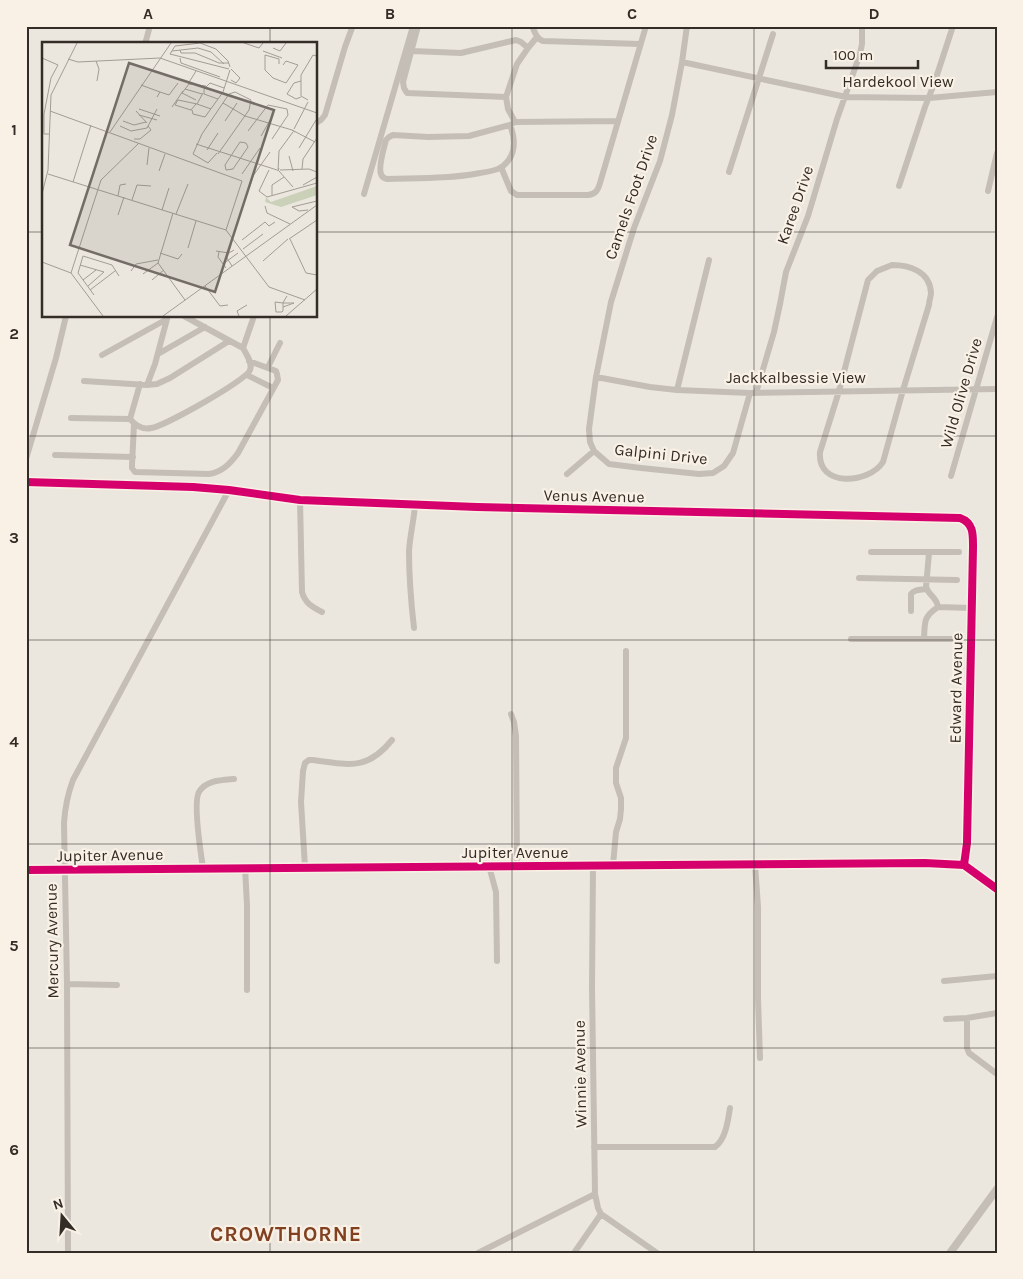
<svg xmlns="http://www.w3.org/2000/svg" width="1023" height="1279" font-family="Karla,sans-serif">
<rect width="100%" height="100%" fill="#ebe7df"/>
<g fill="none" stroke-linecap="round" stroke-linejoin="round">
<path stroke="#c4beb7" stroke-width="6" d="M418,26l-15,56 1,6 3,5 99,4
M532,26c3,6 4,13 11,15l97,3
M687,26l-5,36 -10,53 -12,46 -26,67 -23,74 -15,75 -7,52 1,13 4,9 15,13 32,4 58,6 14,-1 11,-7 9,-13 17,-60
M537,37l-9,11 -11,16 -11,33 2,12 7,13 103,-1
M145,44l5,-18
M412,51l49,2 55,-13 5,2 7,6
M682,62l164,35 83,1 68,-6
M316,123l5,-3 4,-5 20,-68 7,-19
M510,125c6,15 6,31 -8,42 -7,4 -15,5 -22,6 -31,6 -62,5 -93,6 -3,-1 -5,-1 -6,-5 -3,-7 3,-26 5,-34l3,-3 4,-2 35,2 41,-1 41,-11 5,-3
M501,167l10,24 6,4h71c8,-1 10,-5 12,-12l46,-157
M729,172l44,-138
M899,186l26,-79 9,-23 19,-58
M988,191l9,-38
M364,194l49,-168
M892,265c17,0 38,6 39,28 0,3 -2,8 -2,12l-26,85 -20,72c-14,22 -66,26 -63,-10l19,-61 29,-111 9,-9z
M184,316l59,32
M158,354l47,-27
M102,355l65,-36
M268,367l12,-24
M247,375l26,13
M596,377l54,10 27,3 73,3 247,-4
M84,381l63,4 10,-1 13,-6 59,-37
M147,385l8,-21 12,-45
M677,390l32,-130
M756,393l18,-61 6,-28 6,-32 22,-56 29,-97 23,-65 2,-10v-18
M71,418l59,1c5,6 13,11 21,9 12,-1 96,-48 99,-58 3,-7 -4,-16 -7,-22l11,-32
M130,419l10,-35
M134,424l-2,41v3l3,4 74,2c13,-2 21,-10 29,-21l40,-73 -1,-6 -1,-3 -27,-10
M55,455l78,2
M26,459l30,-101 10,-42
M567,474l27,-23
M951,476l46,-159
M26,482l167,5 36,3 71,10 177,7 483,11c14,5 13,17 13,30l-6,295 -3,22
M300,500l2,92c3,11 10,15 20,20
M871,552h88
M929,553l-3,34c3,9 11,10 12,20l33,1
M859,578l98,2
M938,607c-15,10 -13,15 -14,32h30
M911,611v-17c3,-5 10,-4 15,-5
M414,628c-3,-26 -5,-52 -5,-77 1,-16 5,-31 6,-46
M851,639h73
M511,714l3,8 2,14 1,130
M755,864l3,43v91l2,60
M613,865l3,-33 4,-13 1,-10v-11l-5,-15v-15l10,-30v-87
M489,866l7,26 1,69
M593,866l-1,121 3,207 3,14 3,6 56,39
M245,867l2,38v85
M305,867l-4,-65 2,-31 2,-8 4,-3h3c36,4 54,12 80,-20
M203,868c-2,-13 -10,-66 -4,-76 7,-12 23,-12 35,-13
M26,870l899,-7 39,2 33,24
M944,981l53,-5
M67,984l50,1
M967,1018v30l2,5 28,21
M946,1019l21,-1 30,-5
M594,1147h121c11,-8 13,-27 15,-39
M68,1253l-1,-269 -3,-161c1,-16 3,-27 9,-43l156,-290
M478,1253l117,-59
M574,1253l27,-39"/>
<path stroke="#c4beb7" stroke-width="8" d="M950,1253l47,-64"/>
<g stroke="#f9f1e5" stroke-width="11">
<path id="cycleway" d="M26,482l167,5 36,3 71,10 177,7 483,11c14,5 13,17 13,30l-6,295 -3,22
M26,870l899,-7 39,2 33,24"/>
</g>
<use href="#cycleway" stroke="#d6006c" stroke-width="8"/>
</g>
<path fill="none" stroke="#342c26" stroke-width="1" stroke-opacity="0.55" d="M270,26v18M512,26v1227M754,26v1227M26,232h18M316,232h681M270,316v937M26,436h971M26,640h971M26,844h971M26,1048h971"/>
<g text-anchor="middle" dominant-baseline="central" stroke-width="4.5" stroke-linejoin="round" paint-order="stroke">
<g font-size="16" fill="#342c26" stroke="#f9f1e5">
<text x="898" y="81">Hardekool View</text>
<text transform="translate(631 197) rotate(-71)">Camels Foot Drive</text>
<text transform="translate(795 205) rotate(-71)">Karee Drive</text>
<text x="796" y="377">Jackkalbessie View</text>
<text transform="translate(961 393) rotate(-74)">Wild Olive Drive</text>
<text transform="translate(661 454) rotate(6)">Galpini Drive</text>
<text transform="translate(594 496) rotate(1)">Venus Avenue</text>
<text transform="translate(956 688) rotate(-89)">Edward Avenue</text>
<text x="515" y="852">Jupiter Avenue</text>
<text transform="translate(110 855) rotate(-1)">Jupiter Avenue</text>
<text transform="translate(52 941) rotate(-91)">Mercury Avenue</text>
<text transform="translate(580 1074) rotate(-91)">Winnie Avenue</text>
</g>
<g font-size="21" font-weight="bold" letter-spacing="1" fill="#814121" stroke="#f9f1e5">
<text x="286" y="1234">CROWTHORNE</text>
</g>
</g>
<g transform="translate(42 42)">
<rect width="275" height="275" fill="#ebe7df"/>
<path d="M275,144v9l-36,12 -16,-5 1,-5 5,5z" fill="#cad1b8"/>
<path fill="none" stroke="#a29c95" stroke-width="1" d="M202,1l15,5 4,-5M231,6l7,3 6,-8M138,8l1,3h14l24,10h10M130,9l26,-3 13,4 13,12M221,9l19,7M0,16l16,7 -7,13 -7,36v20h5M138,16l1,5 39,14M26,17l10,3 82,-4 157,55M54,19l3,8 -2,12M237,22v-5l-14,-4v15l8,8 13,5 12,-18 -12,-4 -3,4M187,27l-59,-15 5,-8 25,-3 16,6 12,12 2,6M189,27l9,9 -4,5 -5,-3M146,42l8,-13M99,43l19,7 -3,5M143,47l17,5M118,50l9,3 9,-12M161,51l-6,11 14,5M259,55l-5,2 -9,-5 7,-11 7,-2M176,57l-14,-5v-5l6,-6 14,5M154,58l-14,-7 7,-9 17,2M266,58l-7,-4v-21l12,-20 4,1M181,61l22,13 47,14M154,62l-5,6 -16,-5 3,-5 19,4M130,65l11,-16M97,67l21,7M150,68l1,4 12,3 18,-25 7,-22M8,69l192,70 -16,49M94,69l11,12M97,73l18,5M81,79l11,4 12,-3M183,79l12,-18M78,84l11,5 16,-3 10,-19M252,87l14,-27M206,89l20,-26 19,4 1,6 -16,24M68,90l61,-89M253,90l-3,-2 23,12M219,94l12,-21M92,97h6l11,-9 -3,-4M198,100l6,1 2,4 -15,22 -7,1 -1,-5zM154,102l81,26M257,106l17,-28M165,108l11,-17M151,112l9,-20 27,-40 6,-2 16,8M151,112l15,9 9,-10M176,112l31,-44 2,-10M247,114l4,15M105,123l2,-17M237,126l-1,3 1,-20 14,-19M260,127l1,-10 14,-21M227,128l-10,21 8,6 50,-14M238,128l29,-1 8,3M117,129l6,-17M237,129l14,16M6,132l178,56 43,57 36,13M200,132l18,-26M31,140l18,-57M261,143l14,-8M207,147l4,-13 17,-24M0,152l6,-24 3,-75 26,-52M230,153v-10l12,-8M76,154l2,-11 6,-1M90,158l5,-15 14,1M223,164l2,7 23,11M120,168l7,-22M266,168l-9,1 -7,-4 25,-6M131,171l-15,50 27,37M134,172l12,-30M76,173l6,-18M247,197l28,-19M248,197l16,34 11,2M200,198l23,-18 4,4 6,-4M189,203l-4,13 5,8M146,206l8,-27M201,207l20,-15M174,209l13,2 5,-3M177,210l-1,5 8,11M118,211l18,6 4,-5M221,219l25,-22M0,220l29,11 32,43M181,222l15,-11M38,223l24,7 -16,14M89,229l5,-7 22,-4M29,231l30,-93 38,-37M101,232l15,-11M41,238l13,-10M110,238l12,-10M163,244l15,20 8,-1M48,248l25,-19M52,253l-16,-22 5,-17 29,9 7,11M241,265l11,-4h-11l-8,-1 1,10h6l1,-1v-8l1,-2 3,-5M121,274l154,-111M197,274l-2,-5 10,-6M244,274l31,-27"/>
<path fill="#746d67" fill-opacity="0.15" stroke="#746d67" stroke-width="2.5" d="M87,21l145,47 -59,182 -145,-47z"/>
<rect width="275" height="275" fill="none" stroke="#342c26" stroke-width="2.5"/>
</g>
<rect width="1023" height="1279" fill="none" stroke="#f9f1e5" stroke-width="55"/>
<g transform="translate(62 1216) rotate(342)" stroke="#f9f1e5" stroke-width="4" paint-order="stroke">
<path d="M0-4L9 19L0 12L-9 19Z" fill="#342c26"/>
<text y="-8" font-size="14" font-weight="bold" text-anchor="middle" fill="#342c26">N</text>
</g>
<path d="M826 60v8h92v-8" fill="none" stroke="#342c26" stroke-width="2.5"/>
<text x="833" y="60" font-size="15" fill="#342c26" stroke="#f9f1e5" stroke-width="4" paint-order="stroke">100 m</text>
<rect x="28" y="28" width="968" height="1224" fill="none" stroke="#342c26" stroke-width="2"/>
<g font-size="16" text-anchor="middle" font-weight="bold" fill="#342c26">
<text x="148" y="19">A</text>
<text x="390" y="19">B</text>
<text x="632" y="19">C</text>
<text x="874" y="19">D</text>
<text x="14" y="135">1</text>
<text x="14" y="339">2</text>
<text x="14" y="543">3</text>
<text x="14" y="747">4</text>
<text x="14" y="951">5</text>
<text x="14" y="1155">6</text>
</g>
</svg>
